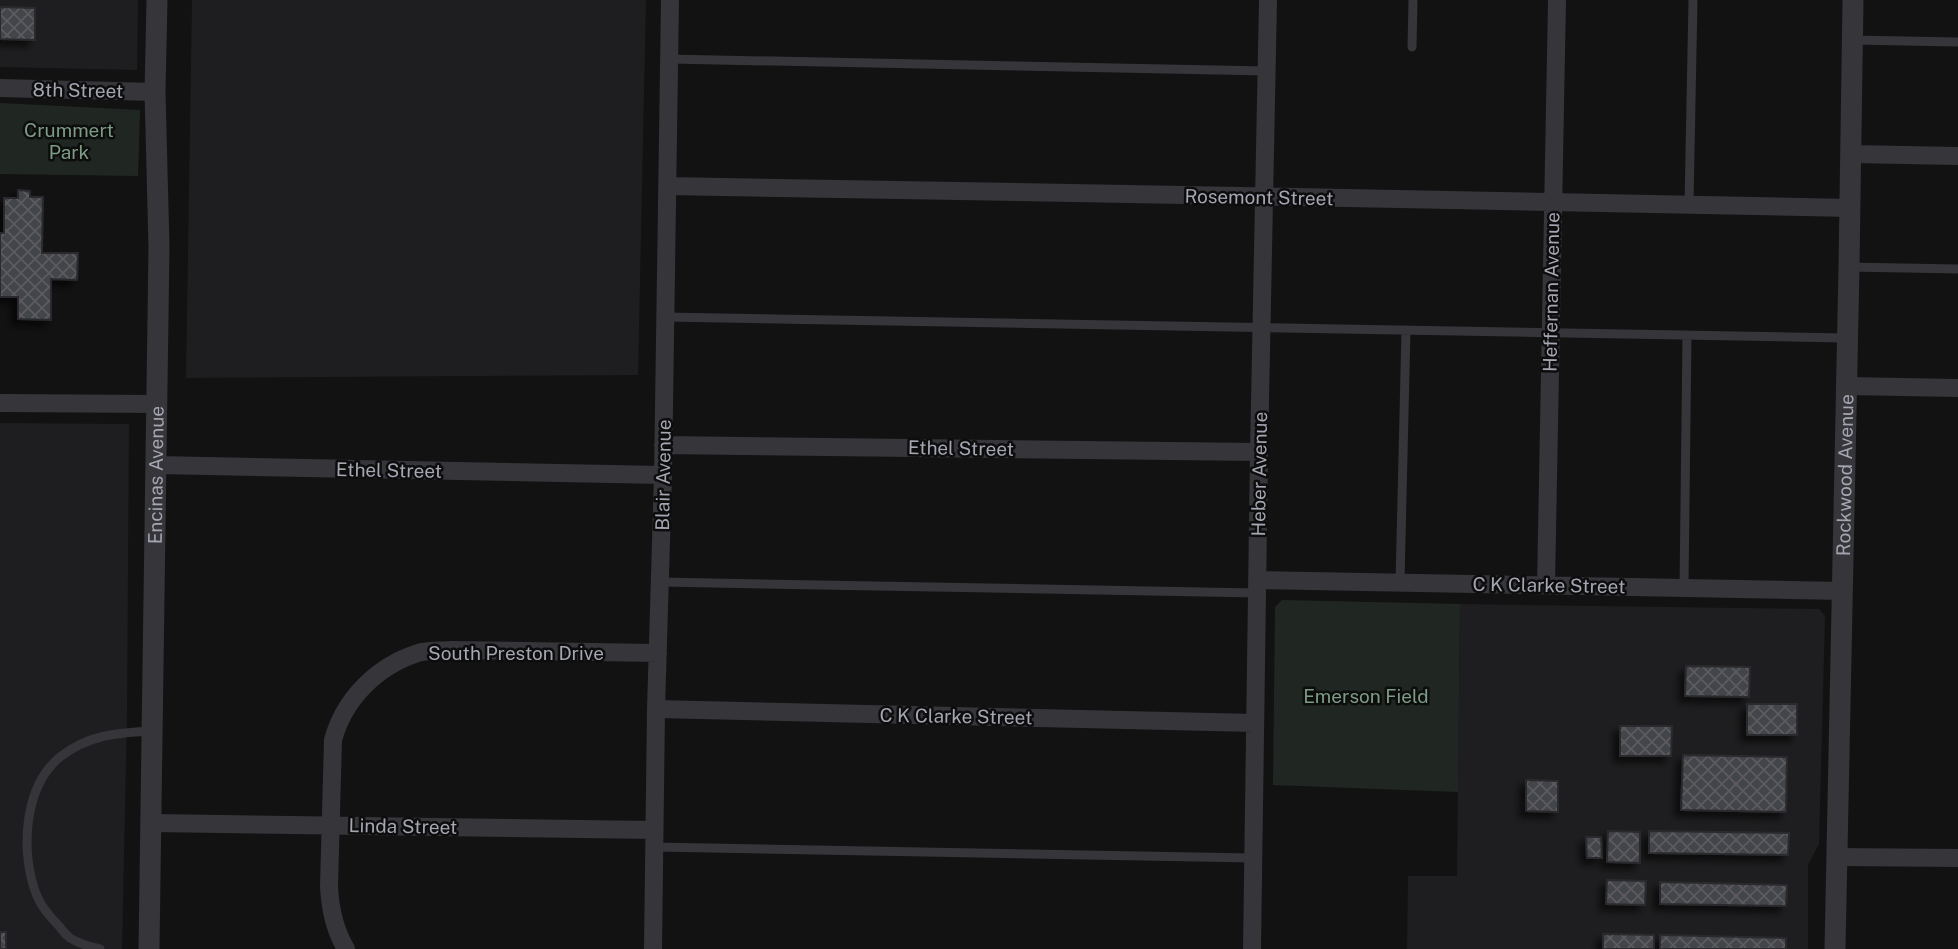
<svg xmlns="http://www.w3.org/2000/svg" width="1958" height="949" font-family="'Public Sans',sans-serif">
<defs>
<pattern id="building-cross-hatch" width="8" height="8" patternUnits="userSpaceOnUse" patternTransform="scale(1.75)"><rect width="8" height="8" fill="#434448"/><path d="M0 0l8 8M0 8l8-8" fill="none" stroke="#5b5c60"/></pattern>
<filter id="shadow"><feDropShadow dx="-6" dy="6" stdDeviation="3.5" flood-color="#0009"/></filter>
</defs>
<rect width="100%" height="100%" fill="#121213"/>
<path fill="#1e1e20" d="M0,0h138l-1,70 -137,-3z
M192,0h454l-8,375 -452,3z
M0,423l129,1 -2,290 -5,235h-122z
M1460,604l359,5 6,7 -6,228 -11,21v84h-401l1,-73h49z"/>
<path fill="#202723" d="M0,103l140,7 -2,66 -138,-2z
M1282,600l178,4 -2,188 -185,-7 2,-178z"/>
<path fill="url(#building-cross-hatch)" stroke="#2c2c2f" stroke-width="2" filter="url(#shadow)" d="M0,7l35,1v32l-35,-1z
M18,190l12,1v6h13l-1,56h36l-1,27 -26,-1v41l-33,-1v-22h-18v-64h4v-35h14z
M1686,666l64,1 -1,30 -64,-1z
M1747,704h50v31h-50z
M1620,726h52l-1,30h-51z
M1683,755l104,2 -1,55 -105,-2z
M1526,780l32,1v31l-32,-1z
M1608,831l32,1v31l-33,-1z
M1649,831l140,2 -1,22 -139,-2z
M1586,837h15l1,21h-15z
M1607,880l39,1 -1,24 -39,-1z
M1660,882l127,3 -1,21 -126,-2z
M0,932h6v17h-6z
M1603,934l51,1v14h-51z
M1660,935l126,3v11h-126z"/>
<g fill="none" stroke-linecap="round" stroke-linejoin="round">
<path stroke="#35353a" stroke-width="9" d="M1852,40l106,2
M1412,47l1,-47
M669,59l598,12
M1689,204l4,-204
M1849,267l109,2
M665,317l1181,21
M660,582l597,11
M1400,582l6,-252
M1684,587l3,-252
M654,847l599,11
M100,949c-9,-2 -22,-6 -30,-11 -4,-3 -8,-8 -11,-12 -9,-9 -17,-18 -22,-30 -17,-41 -14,-109 23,-139 28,-22 56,-24 91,-26"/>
<path stroke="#35353a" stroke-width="18" d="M0,88l155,4
M1851,154l107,2
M667,186c394,8 789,12 1183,22
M1847,386l111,2
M0,403l157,1
M663,445l596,7
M157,465l506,10
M1257,580l585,11
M1546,585l11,-585
M656,709l599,14
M152,823l502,7
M1837,857l121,1
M346,949c-12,-20 -16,-41 -17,-63l4,-146c11,-41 44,-74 85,-87 10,-3 22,-2 33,-3l207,3
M653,949l3,-240 7,-234 7,-475
M1252,949l7,-497 9,-452"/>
<g stroke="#35353a" stroke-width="21">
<path id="s1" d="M149,949l10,-702 -4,-155 2,-92"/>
<path id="s2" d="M1835,949l14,-682 4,-267"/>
</g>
</g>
<g text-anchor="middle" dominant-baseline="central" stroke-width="5" stroke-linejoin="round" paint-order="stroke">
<g font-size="19" fill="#a4a6b2" stroke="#0d0d0e">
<text transform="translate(78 90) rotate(1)">8th Street</text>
<text transform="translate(1259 197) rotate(1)">Rosemont Street</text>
<text transform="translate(1551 292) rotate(-89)">Heffernan Avenue</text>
<text transform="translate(961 448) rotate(1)">Ethel Street</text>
<text transform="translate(389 470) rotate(1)">Ethel Street</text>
<text stroke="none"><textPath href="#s1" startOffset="474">Encinas Avenue</textPath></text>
<text transform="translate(1259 474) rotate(-89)">Heber Avenue</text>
<text transform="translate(663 475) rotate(-89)">Blair Avenue</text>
<text stroke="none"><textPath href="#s2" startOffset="474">Rockwood Avenue</textPath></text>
<text transform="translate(1549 585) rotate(1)">C K Clarke Street</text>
<text x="516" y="653">South Preston Drive</text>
<text transform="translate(956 716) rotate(1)">C K Clarke Street</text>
<text transform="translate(403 826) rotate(1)">Linda Street</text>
</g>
<g font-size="19" fill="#7d9c85" stroke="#0d0d0e">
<text x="69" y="130">Crummert<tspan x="69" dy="22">Park</tspan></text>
<text x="1366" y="696">Emerson Field</text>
</g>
</g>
</svg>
